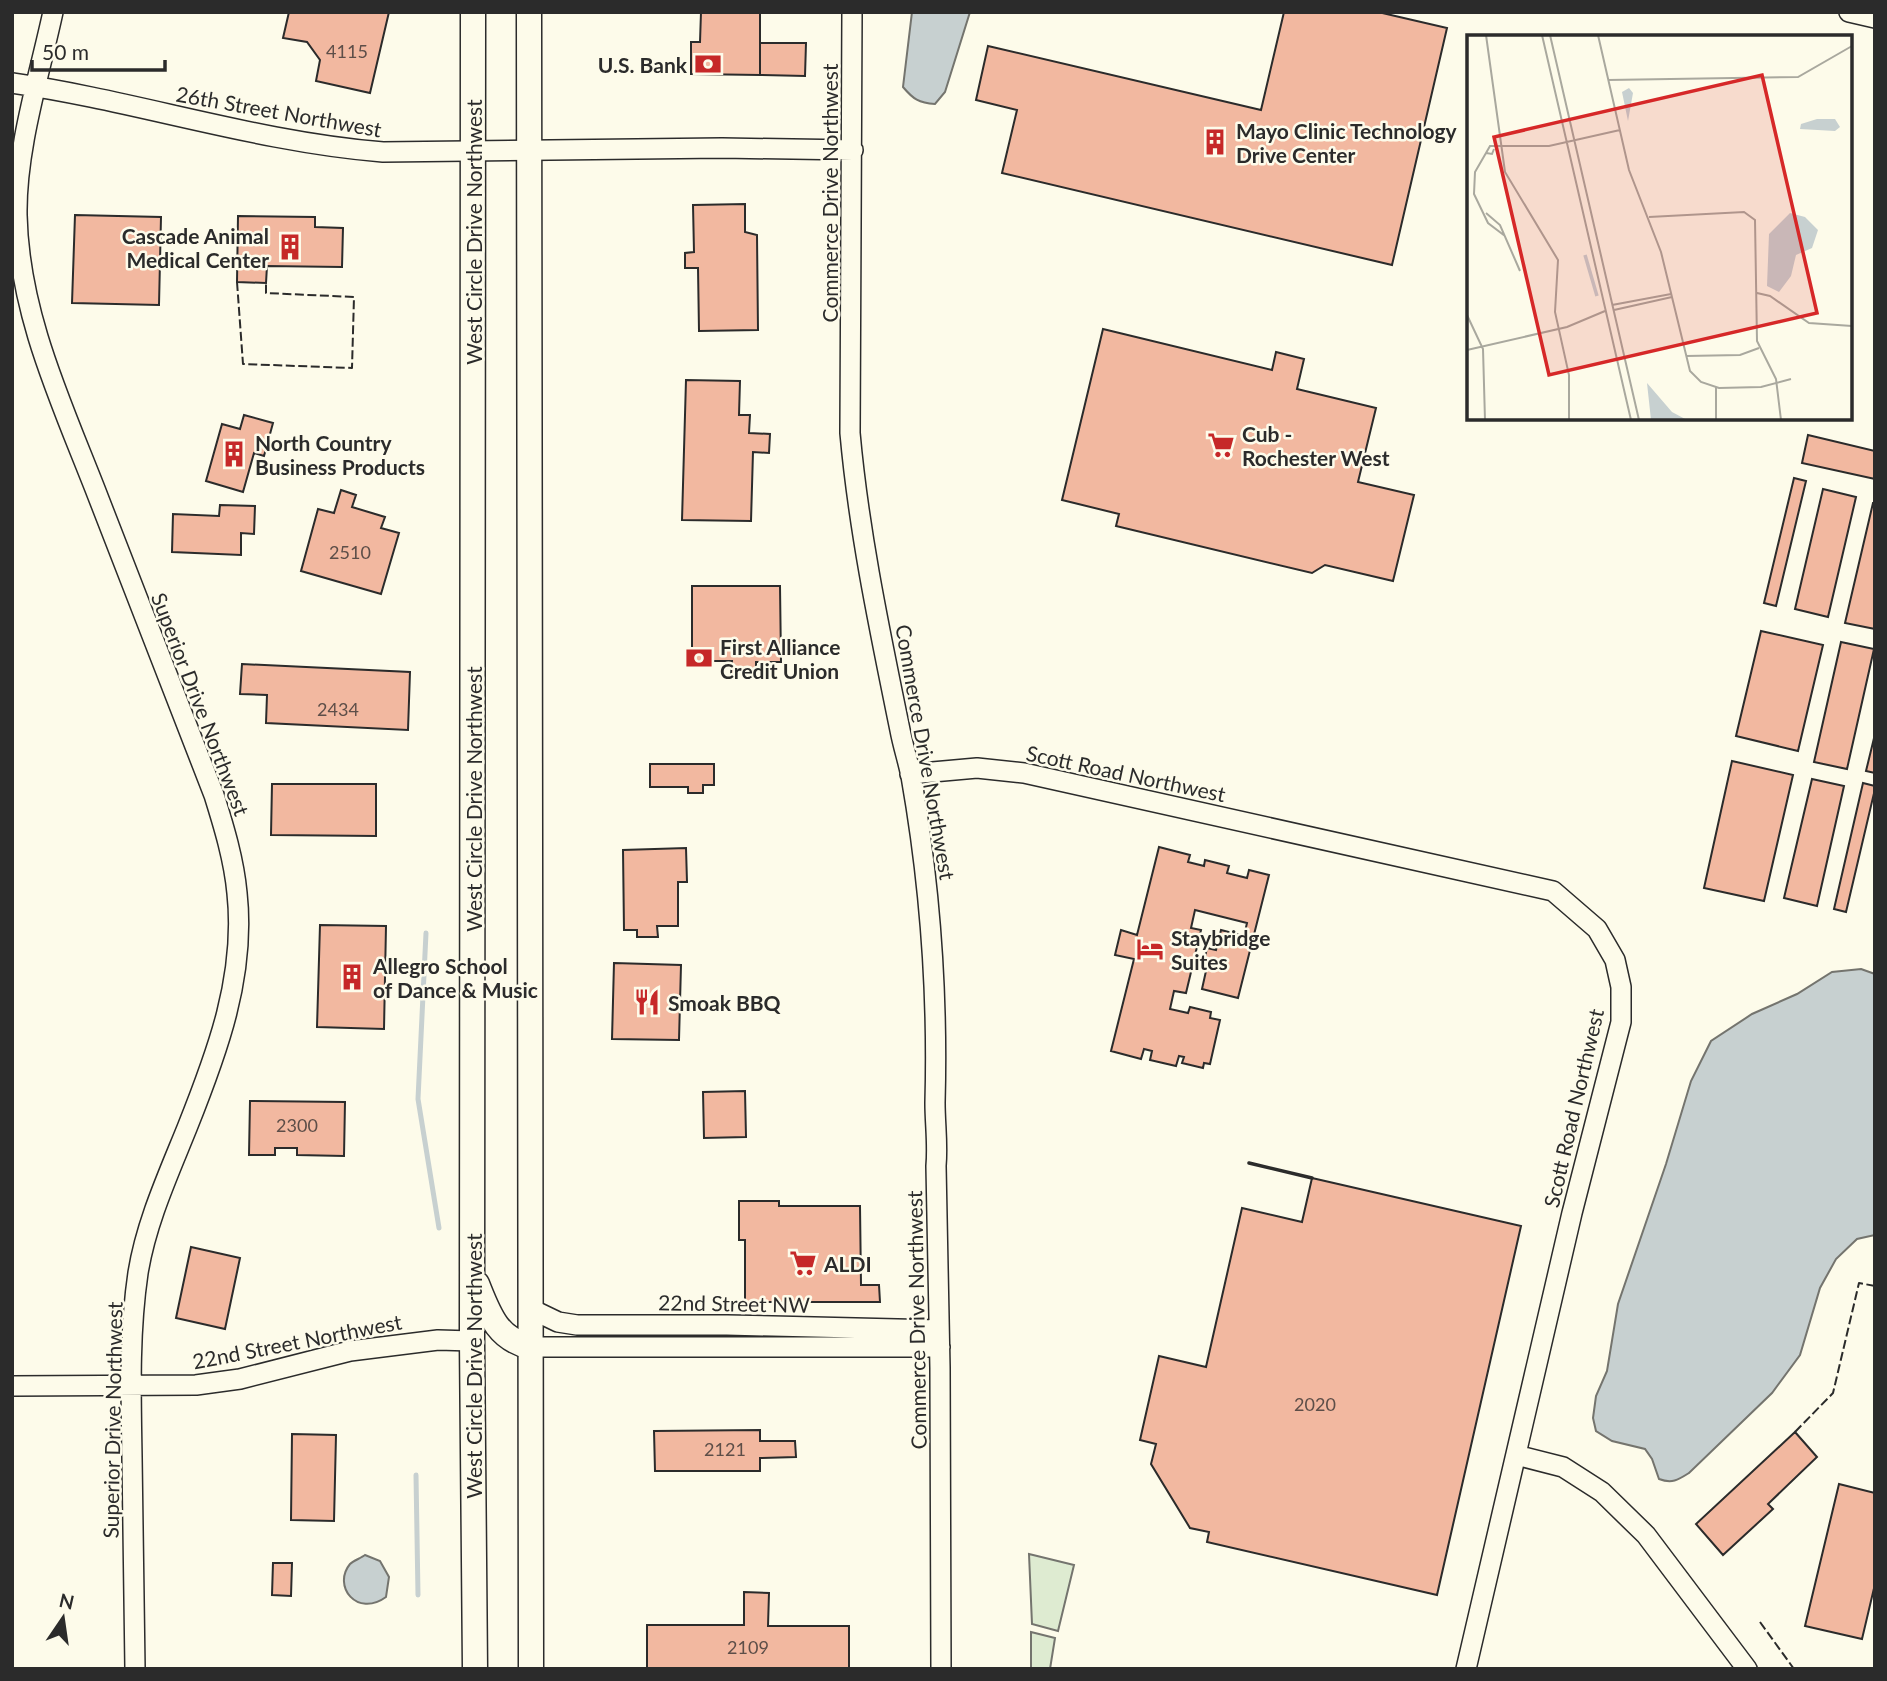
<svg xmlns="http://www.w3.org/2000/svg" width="1887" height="1681" font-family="Lato,sans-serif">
<rect width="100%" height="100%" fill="#fdfbea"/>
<path fill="#deebd1" stroke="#74746e" stroke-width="2" d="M1029,1554l45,11 -16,66 -26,-7z
M1031,1632l24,6 -5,31h-19z"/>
<path fill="#c7d0d0" stroke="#74746e" stroke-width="2" d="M912,12h58l-25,80 -10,12c-16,-1 -22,-5 -32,-17z
M1861,969l14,5v261l-18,4 -21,20 -16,29 -20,67 -28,38 -83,80c-11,7 -17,11 -30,6l-7,-20 -7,-10 -33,-8 -16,-10 -3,-13 3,-22 11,-25 11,-67 48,-140 25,-83 20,-40 41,-27 45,-20 35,-22z
M365,1555l15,6 9,16 -3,20c-29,21 -54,-11 -36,-33 3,-3 11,-6 15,-9z"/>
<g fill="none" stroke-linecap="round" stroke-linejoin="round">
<path stroke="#c7d0d0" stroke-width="5" d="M426,933l-8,166 21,129
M416,1475l2,120"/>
</g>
<path fill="#f2b8a0" stroke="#2b2b2b" stroke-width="2" d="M289,12h100l-19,81 -54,-12 4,-21 -13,-18 -24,-4z
M701,12h59v63l-69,-1v-32h9z
M1284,12h94l69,16 -55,237 -390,-92 15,-63 -41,-10 12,-54 273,64z
M760,43h46l-1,33 -45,-1z
M745,204v28l12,3 1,95 -59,1 -1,-63h-13v-15l9,-1 -1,-47z
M75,215l86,2 -2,88 -87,-2z
M238,216l77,1v10l28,1 -1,39 -75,-1 -1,17 -29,-1z
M1103,329l169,41 4,-18 28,7 -7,30 79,19 -18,74 56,13 -21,86 -68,-16 -13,8 -196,-47 3,-12 -57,-14z
M686,380l54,1 -1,34h11l-1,18 21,1 -1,19 -16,-1 -2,69 -69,-1z
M244,415l29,8 -9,33 -10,-3 -11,39 -37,-11 16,-57 18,5z
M1808,435l67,16v28l-73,-16z
M1794,478l12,3 -30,125 -12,-3z
M1823,489l33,8 -28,120 -33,-8z
M341,490l15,5 -4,12 33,10 -4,11 18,5 -18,61 -80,-23 17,-62 16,4z
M1873,503h2v126l-30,-6z
M220,505l35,1 -1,28 -13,-1v22l-69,-3 1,-38 46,2z
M692,586h88l1,76h-25v13h-25l1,-14h-40z
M1761,631l62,14 -25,106 -62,-15z
M1841,642l33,7 -27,120 -33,-7z
M242,664l168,8 -2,58 -142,-7 1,-28 -27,-1z
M1875,734v39l-9,-2z
M1732,761l61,14 -29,126 -60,-13z
M650,764h64v21h-11v8h-15v-6h-38z
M1812,779l32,7 -27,120 -33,-8z
M1863,783l12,3v3l-29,123 -12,-3z
M272,784h104v52l-105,-1z
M1159,847l31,8 -2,7 16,4 1,-6 24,6 -2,7 20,5 2,-8 20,5 -31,123 -36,-9 4,-18 -4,-1 5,-22 9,2 5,-20 23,6 3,-13 -52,-13 -4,18 10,2 -15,63 -12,-2 -4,18 18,4 2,-6 21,5 -1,6 10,2 -10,44 -6,-1 -1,5 -21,-5 2,-6 -5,-1 -3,10 -26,-6 2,-9 -8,-2 -3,10 -30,-8 23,-92 -19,-4 6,-25 16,5z
M686,848l1,34h-9v44h-21l1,11h-21v-7h-13l-1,-80z
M320,925l66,1 -2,103 -67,-2z
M614,963l67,2 -2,75 -67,-1z
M745,1091l1,46 -42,1 -1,-46z
M250,1101l95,1 -1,54 -47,-1v-7h-22v7h-26z
M1312,1178l209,48 -84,369 -230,-53 2,-10 -19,-4 -39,-64 5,-20 -16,-4 19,-84 47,11 36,-159 60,14z
M739,1201h40v5h81l1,79h18l1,17h-135v-62h-6z
M191,1247l49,11 -15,71 -49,-11z
M760,1430v11h35l1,16 -36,1v13h-105l-1,-40z
M1795,1432l22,25 -49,47 5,5 -50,46 -27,-31z
M292,1434l44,1 -2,86 -43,-1z
M1839,1484l36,9v91l-13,55 -57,-13z
M273,1563h19l-1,33 -19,-1z
M744,1592l25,1 -1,33h81v43h-202v-44h97z"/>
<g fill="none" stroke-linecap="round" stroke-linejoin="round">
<g stroke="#2b2b2b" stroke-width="22">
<path id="minor" d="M53,12c-14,65 -37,137 -36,203 2,99 45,189 80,279 39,100 78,201 117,301 10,32 20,65 23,98 9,83 -20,160 -50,235 -19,47 -41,95 -49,145 -9,61 -7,123 -6,184 1,71 2,141 3,212
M852,12l-2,421c9,100 30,199 50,297 3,16 8,31 11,46 19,108 27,218 24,327 0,21 3,41 1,63l4,202 1,301
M1849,12l26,6
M12,83c125,18 245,59 371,69l339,-4 131,2
M910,774l67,-6 47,5 529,118 44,38 18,31 6,27v35l-49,191 -106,456
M531,1309l27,13 19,3h150l212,5
M531,1347h409
M12,1386l184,-1 44,-6 110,-28 88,-11 34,1
M1516,1455l47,12 39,25 44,43 101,134"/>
</g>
<g stroke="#2b2b2b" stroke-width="27">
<path id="major" d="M473,12l-1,1329 3,328
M529,12l2,1657
M477,1284c12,30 20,55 54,63"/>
</g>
<use href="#minor" stroke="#fdfbea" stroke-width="19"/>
<use href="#major" stroke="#fdfbea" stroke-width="24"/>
<path stroke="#2b2b2b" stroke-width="2" stroke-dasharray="9 3.5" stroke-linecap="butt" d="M237,282l6,82 109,4 2,-71 -88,-4v-10
M1795,1432l38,-39 26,-110 16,3
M1760,1622l34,47"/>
<path stroke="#2b2b2b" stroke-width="3.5" d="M1249,1163l63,15"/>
</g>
<defs>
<g id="bank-bare" transform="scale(2.1)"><path d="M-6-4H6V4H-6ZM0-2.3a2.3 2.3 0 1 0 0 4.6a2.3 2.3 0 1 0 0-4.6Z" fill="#c62828" stroke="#fdfbea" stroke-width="2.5" paint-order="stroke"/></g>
<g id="building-bare" transform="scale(2.1)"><path d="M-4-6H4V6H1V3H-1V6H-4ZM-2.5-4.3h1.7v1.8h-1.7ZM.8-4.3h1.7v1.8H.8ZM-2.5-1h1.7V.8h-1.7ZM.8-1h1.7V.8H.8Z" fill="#c62828" stroke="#fdfbea" stroke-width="2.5" paint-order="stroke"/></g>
<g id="supermarket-bare" transform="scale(2.1)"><path d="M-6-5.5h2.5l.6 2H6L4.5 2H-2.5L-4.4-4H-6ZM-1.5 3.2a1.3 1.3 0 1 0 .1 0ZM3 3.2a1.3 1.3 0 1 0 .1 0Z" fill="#c62828" stroke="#fdfbea" stroke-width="2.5" paint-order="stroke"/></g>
<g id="hotel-bare" transform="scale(2.1)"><path d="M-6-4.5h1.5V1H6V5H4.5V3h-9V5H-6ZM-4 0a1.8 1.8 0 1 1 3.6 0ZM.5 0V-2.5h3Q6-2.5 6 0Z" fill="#c62828" stroke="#fdfbea" stroke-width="2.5" paint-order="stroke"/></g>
<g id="restaurant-bare" transform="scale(2.1)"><path d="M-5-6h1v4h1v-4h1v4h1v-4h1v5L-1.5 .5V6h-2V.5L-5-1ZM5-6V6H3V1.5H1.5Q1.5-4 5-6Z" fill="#c62828" stroke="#fdfbea" stroke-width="2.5" paint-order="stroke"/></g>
</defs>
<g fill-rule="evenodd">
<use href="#bank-bare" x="708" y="64"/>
<use href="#building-bare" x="1215" y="142"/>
<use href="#building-bare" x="290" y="247"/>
<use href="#supermarket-bare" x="1221" y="445"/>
<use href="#building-bare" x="234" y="454"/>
<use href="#bank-bare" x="699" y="658"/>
<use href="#hotel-bare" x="1150" y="949"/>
<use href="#building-bare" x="352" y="977"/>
<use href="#restaurant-bare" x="647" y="1002"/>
<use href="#supermarket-bare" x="803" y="1263"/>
</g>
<g text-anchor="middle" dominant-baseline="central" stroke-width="5" stroke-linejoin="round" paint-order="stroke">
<g font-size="18" fill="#5d4e48">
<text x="347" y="51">4115</text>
<text x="350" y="552">2510</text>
<text x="338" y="709">2434</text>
<text x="297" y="1125">2300</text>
<text x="1315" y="1404">2020</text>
<text x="725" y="1449">2121</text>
<text x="748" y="1647">2109</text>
</g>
<g font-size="21" font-weight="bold" fill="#2b2b2b" stroke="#fdfbea" text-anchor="start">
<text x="687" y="64" text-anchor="end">U.S. Bank</text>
<text x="1236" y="130">Mayo Clinic Technology<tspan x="1236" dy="24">Drive Center</tspan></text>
<text x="269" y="235" text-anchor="end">Cascade Animal<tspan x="269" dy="24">Medical Center</tspan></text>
<text x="1242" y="433">Cub -<tspan x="1242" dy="24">Rochester West</tspan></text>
<text x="255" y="442">North Country<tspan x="255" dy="24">Business Products</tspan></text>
<text x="720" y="646">First Alliance<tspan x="720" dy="24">Credit Union</tspan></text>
<text x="1171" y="937">Staybridge<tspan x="1171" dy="24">Suites</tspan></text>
<text x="373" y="965">Allegro School<tspan x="373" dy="24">of Dance &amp; Music</tspan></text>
<text x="668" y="1002">Smoak BBQ</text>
<text x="824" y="1263">ALDI</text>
</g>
<g font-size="21" fill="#2b2b2b" stroke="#fdfbea">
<text transform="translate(279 111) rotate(10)">26th Street Northwest</text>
<text transform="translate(829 193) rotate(-90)">Commerce Drive Northwest</text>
<text transform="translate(473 232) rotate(-90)">West Circle Drive Northwest</text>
<text transform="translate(201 704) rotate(69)">Superior Drive Northwest</text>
<text transform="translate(926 752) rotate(80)">Commerce Drive Northwest</text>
<text transform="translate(1126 773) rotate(12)">Scott Road Northwest</text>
<text transform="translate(473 799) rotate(-90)">West Circle Drive Northwest</text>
<text transform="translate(1573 1108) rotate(-77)">Scott Road Northwest</text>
<text transform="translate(734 1303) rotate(1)">22nd Street NW</text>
<text transform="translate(916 1320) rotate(-91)">Commerce Drive Northwest</text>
<text transform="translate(297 1341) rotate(-11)">22nd Street Northwest</text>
<text transform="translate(473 1366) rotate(-90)">West Circle Drive Northwest</text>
<text transform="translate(112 1420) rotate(-89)">Superior Drive Northwest</text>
</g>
</g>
<g transform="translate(1467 35)">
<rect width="385" height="385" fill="#fdfbea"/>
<path d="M162,53l4,5 -5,28 -6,-29zM350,84h18l5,8 -5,4 -35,-2 1,-5zM323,178l15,4 13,13 -6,18 -16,7 -5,21 -12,16 -12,-6 2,-52zM180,348l25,29 15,8h-36z" fill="#c7d0d0"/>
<path fill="none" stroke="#c7d0d0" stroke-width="3.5" d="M118,220l12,41"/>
<path fill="none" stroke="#a9a89e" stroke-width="2" d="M19,0l19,137 53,88 -3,52 14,63v45M75,0l89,385M83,0l89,385M131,0l31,135 32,82 29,119 11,11 18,6 42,-1 30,-8M141,45l190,-3 54,-31M27,114l-2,5 -6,-1 4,-7h59l71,-16M19,118l-11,19 -1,22 14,29 17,13M19,178l14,12 20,46M182,182l95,-5 11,8 2,121 19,38 5,41M290,258l13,3 39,27 43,3M145,270l59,-11M147,275l58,-13M0,280l16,34 2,71M0,315l100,-23 38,-16M219,321l54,-1 19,-7M249,385v-33"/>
<path fill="#d62828" fill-opacity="0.15" stroke="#d62828" stroke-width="3.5" d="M295,40l55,238 -268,62 -55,-238z"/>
<rect width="385" height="385" fill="none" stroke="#2b2b2b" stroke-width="3.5"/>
</g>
<rect width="1887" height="1681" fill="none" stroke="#2b2b2b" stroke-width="28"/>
<g transform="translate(63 1618) rotate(13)" stroke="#fdfbea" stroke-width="5" paint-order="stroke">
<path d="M0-5L12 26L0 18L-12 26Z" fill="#2b2b2b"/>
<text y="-10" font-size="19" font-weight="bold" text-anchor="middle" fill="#2b2b2b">N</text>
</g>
<path d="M32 60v10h133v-10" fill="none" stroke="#2b2b2b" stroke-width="3.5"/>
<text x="42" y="60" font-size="21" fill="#2b2b2b" stroke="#fdfbea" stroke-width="5" paint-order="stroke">50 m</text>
</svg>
